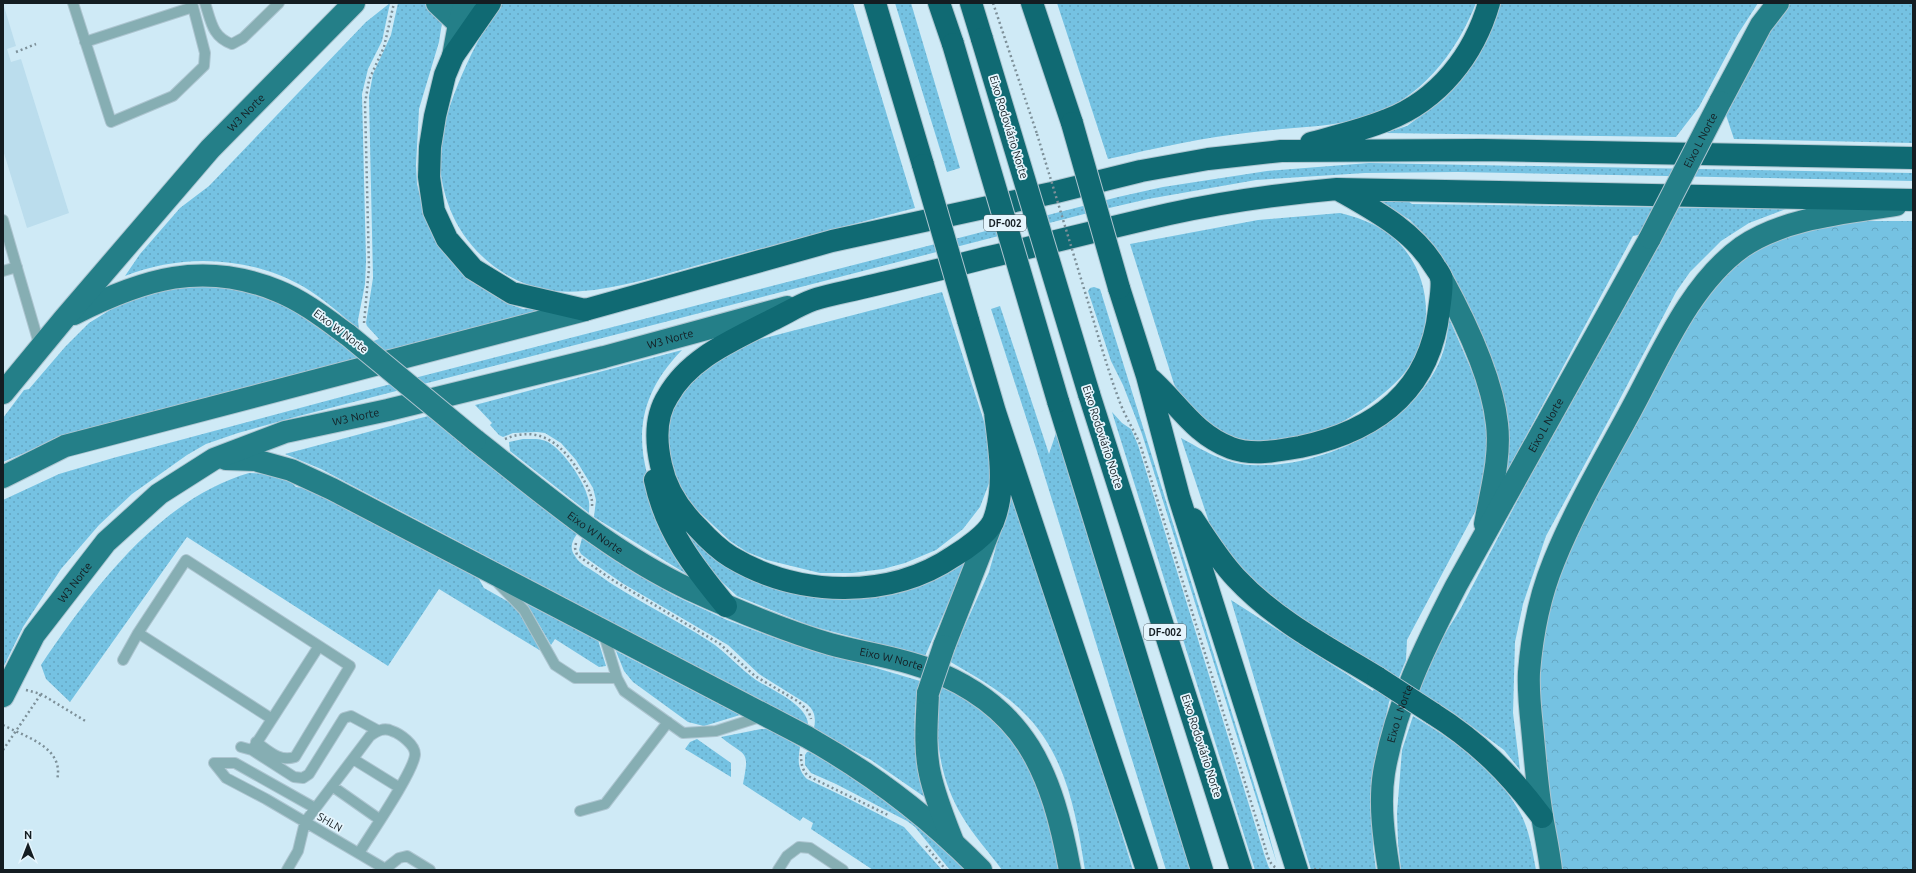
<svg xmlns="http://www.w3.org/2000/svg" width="1916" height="873" font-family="Ubuntu,sans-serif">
<defs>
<pattern id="grass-dots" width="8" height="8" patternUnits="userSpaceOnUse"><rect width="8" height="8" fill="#75c2e2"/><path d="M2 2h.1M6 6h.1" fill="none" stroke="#64a6c2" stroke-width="1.8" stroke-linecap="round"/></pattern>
<pattern id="forest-crowns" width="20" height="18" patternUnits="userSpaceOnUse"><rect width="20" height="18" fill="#75c2e2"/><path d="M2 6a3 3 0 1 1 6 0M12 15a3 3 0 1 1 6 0" fill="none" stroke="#64a6c2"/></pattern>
</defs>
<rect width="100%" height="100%" fill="#cfeaf6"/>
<path fill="#bbdded" d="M3,3l13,43 -9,3 4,13 10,-3 48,154 -42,15 -24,-78z"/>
<path fill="url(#grass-dots)" d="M390,3l-8,38 -14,28 -6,25 4,167 -1,23 -7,36 1,10c-17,-15 -35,-31 -55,-43 -54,-31 -122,-34 -179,-11l15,-22 40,-46 29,-22 157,-164z
M398,3h35l7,12 2,8 -3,19 -20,67 -3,56 1,19 5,20 36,64 32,25 19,11 14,5h37l-510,133 -47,20v-44l21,-28 5,-1 36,-42 24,-24 29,-18 34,-14 49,-7 34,3 33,8 56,34 24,21 31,-11 -12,-13 -1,-3 7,-45 -4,-182 4,-22 18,-39z
M500,3h353l62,205c-70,18 -139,37 -209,55 -46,12 -112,35 -158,27 -43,-7 -82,-40 -98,-81 -7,-18 -11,-38 -10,-57 3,-45 36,-112 60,-149z
M895,3h16l49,165 -13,4z
M1057,3h419c-20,51 -56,97 -110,114 -36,11 -75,10 -112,15 -49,5 -97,16 -146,27z
M1501,3h257l-20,31 -39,73 -23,30 -291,-4 22,-7 37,-27 30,-36 10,-18z
M1789,3h124v140l-179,-4 -9,-27 23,-47z
M1369,163l544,10v8l-455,-9 -93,1 -109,7 -108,19 -56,13 -793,204 -61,17 -32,11 -19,11 -55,39 -33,31 -38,44 -38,58 -20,41v-168l56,-26 54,-16 243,-65 762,-196 45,-10 104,-16z
M1381,202h28l3,2 374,5 -37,14 -28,18 -31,31 -14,20 -64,122 -66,122 -23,68 -8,38 -2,71 7,57 -16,-20 -52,-38 -33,-19c8,-31 25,-58 42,-85l198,-377 -26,5 -130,243 2,-19 -81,-225 -14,-15z
M1340,213c16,4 31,9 45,18 44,31 54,93 23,137 -17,25 -66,58 -95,67 -11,4 -25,4 -36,5 -15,2 -31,5 -45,-1 -26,-9 -45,-31 -58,-55l-44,-140 128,-24z
M1094,287l6,2 163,524 14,51 -135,-430 -19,-49 -12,-24 -23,-70 2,-3z
M942,292l49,151v35l-11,29 -17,22 -27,21 -31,13 -22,6 -31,4h-32l-53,-13 -20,-8 -17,-11 -35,-33 -19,-25 -11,-50 11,-37 20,-26 57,-29z
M1000,306l49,148 7,-21 135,437h-25l-130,-422 -45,-139z
M1448,316l33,76 11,49 -8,50 -8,19 -69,130 -1,20 -17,42 -14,66 -2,39v40l3,23h-65l-80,-270 142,91 8,-22 -109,-67 -27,-25 -35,-52 -29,-87c22,12 44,26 70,27 81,5 201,-57 197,-149z
M682,350c-74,76 -29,143 6,225l-94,-58 2,-17 -3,-12 -17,-28 -15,-17 -16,-10 -8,-1 -24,1 -10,4 -4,-2 -9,-10 2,-2 -17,-18z
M1112,412l10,11 9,6 7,16 127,412 4,11 3,2h-17z
M432,415l145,119c-5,7 -8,14 -2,22 4,8 14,12 21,17 36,26 76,44 113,68 17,11 30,27 47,39 14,9 54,26 52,46l-487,-257 -36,-15z
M523,439c8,0 18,-1 25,3 16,9 36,39 40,56 2,5 1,10 1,15l-79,-62 -1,-9z
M249,473l21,1 21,8 5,5 13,2 167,85 8,14 28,16 12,12 17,35 -102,-62 -51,77 -201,-129 -117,165 -24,-23 -5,-14c50,-74 118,-166 208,-192z
M1011,475l122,395h-48c-9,-57 -19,-117 -63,-159 -21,-21 -48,-35 -73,-50l40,-89 6,-21z
M680,528l44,36 24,15 39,13 46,7 46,-4 91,-41 -45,102 -114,-30 -74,-30 -27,-25z
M582,538l46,31 47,27 52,24 48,18 145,43c-11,39 -3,78 6,117l-55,-38 -57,-31c2,-11 1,-18 -7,-25l-48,-30 -31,-29 -106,-62 -33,-23 -8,-6 -2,-4z
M527,604l71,36 8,26 -7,1 -44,-28 -4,6z
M616,651l124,64 -36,11 -16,-4 -55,-40 -9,-11z
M941,686l29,14 33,27 33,46 24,97h-58c-13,-18 -29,-35 -40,-54 -23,-38 -30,-87 -21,-130z
M1413,716c41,25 80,50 105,93 11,18 14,40 18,61h-135l-3,-27 -1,-30 5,-63z
M761,729h8l31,18c-2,13 -3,22 7,32l44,21 53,27 38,43h-69l-62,-41 2,-6 -10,-6 -3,4 -57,-37c7,-36 3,-26 -22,-47z
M697,739l34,24v14l-46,-28 5,-7z
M807,752h3l35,17 48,33 75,68h-18l-35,-43 -8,-6 -71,-37 -25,-11 -6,-8v-10z"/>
<path fill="url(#forest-crowns)" d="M1856,221h57v649h-354l-12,-86 -10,-93 4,-49 19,-74 124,-242 44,-59 48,-31z"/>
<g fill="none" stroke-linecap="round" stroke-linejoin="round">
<g stroke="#adc5d0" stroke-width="12">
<path id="lane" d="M73,3l38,119 62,-26 31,-30 1,-13 -13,-50
M205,3c6,18 7,34 27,41l11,-6 36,-35
M85,42l108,-35
M3,220l37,127
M3,271l14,-4
M498,583l26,27 31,55 20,13h42
M603,632l14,46 7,13 59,42 33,-2 47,-15
M123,660l15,-27
M256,742c13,9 23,20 39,15l55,-91 -164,-106 -48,73 134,86
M241,747l11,3 42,27 9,1 6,-4 35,-56 7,-2 26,14
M254,747l65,-101
M353,759l47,29
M214,763l12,15 40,21 121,71
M214,763h21l80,45
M332,786l47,33
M580,811l25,-7 63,-82
M385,869l14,-11 8,-2 23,14
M287,870l11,-19 7,-29 65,-86c7,-5 14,-9 22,-5 9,3 23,14 23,23 0,16 -45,81 -56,99
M778,870l9,-14 12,-9 11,1 33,22"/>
</g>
<g stroke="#adc5d0" stroke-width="24">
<g id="primary">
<path d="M437,3l22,21"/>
<path d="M453,56l6,-32 6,-21"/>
<path d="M1720,102l41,-77 17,-22"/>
<path d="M1441,277c23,42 51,99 56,147 4,33 -6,67 -12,100"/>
<path d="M74,314c69,-35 129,-54 204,-23 25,10 48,28 70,44"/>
<path id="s1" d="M3,393l61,-74 146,-170 144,-146"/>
<path id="s2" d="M475,440c68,53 135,112 214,149 46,21 93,41 141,55 32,9 67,13 98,25 99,37 124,105 142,201"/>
<path d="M226,459l29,1 36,10 41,19 475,248c64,36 123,81 174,133"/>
<path d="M3,477l62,-31 520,-136"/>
<path d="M944,646l47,-120"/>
<path d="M928,693c-1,26 -4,55 2,81 5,23 14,45 23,68"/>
<path id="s3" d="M3,696l31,-61 72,-93 53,-48 55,-35 71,-27 103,-22 216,-53 183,-50"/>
<path id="s4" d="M1389,870c-5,-31 -10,-66 -5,-97 11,-66 42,-129 72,-187l194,-348"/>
<path d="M1551,870c-2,-18 -6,-36 -9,-54 -5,-29 -7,-59 -10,-89 -2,-18 -4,-36 -3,-55 3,-37 11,-77 25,-111 21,-52 50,-101 77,-151 30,-55 59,-126 111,-163 42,-29 104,-34 154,-42"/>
</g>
</g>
<g stroke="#adc5d0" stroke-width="24">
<path id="highway" d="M490,3l-37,53 -8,19 -10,41 -5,31 -1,30 5,34 13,28 26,30 39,24 73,17 247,-69 220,-48 89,-22 67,-12 73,-8 201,-1 431,8
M875,3l48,162
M939,3l14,41
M971,3l11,36
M1032,3l40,120
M1311,143c26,-7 52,-13 76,-23 52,-20 87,-65 102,-117
M1119,288l28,88 32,121 118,373
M968,320l27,92 152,458
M1147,376c30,25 45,57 84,72 21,8 47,3 69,-1 76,-16 130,-56 139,-137 1,-9 4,-24 2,-33 -1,-3 -4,-7 -6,-10 -21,-36 -61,-57 -96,-77
M1089,394l152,476
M1058,401l144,469
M995,412c4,36 12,75 -2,110 -6,12 -27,27 -39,34 -65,44 -156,41 -223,1 -13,-8 -24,-19 -34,-30 -17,-17 -31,-38 -36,-62 -5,-22 -6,-49 7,-69 22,-39 66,-56 104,-76 13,-6 27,-15 41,-20 18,-6 38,-9 57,-14 38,-9 77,-18 115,-28 61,-14 122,-30 184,-44 55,-12 112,-20 168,-25l576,11
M655,480c11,52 39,87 71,126
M1193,519c13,20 27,42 43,59 40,43 93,70 142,100
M1432,713c46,29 77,60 110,104"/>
</g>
<path stroke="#7d9099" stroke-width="2.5" stroke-dasharray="2 3" stroke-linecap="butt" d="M993,3l44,131
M16,52l20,-8
M1085,292c11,36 21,73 34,108 6,17 16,31 22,47l124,400c2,7 4,18 12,21
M364,323l5,-55 -4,-165 4,-23 15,-33 10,-44
M505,439c36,-15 59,7 76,36 6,11 12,20 11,32
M576,543l-1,5 2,7 34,24 109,65 35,32 44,26 10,10 2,7
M26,690l15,4 46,28
M3,725c22,12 62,22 54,55
M3,750l38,-56
M801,754c0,9 1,16 7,22l80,39
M926,846l20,24
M1314,869l9,1"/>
<use href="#lane" stroke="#86aeb3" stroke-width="10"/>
<use href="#primary" stroke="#247f88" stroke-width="22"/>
<use href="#highway" stroke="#106a73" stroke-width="22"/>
<g stroke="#adc5d0" stroke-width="24" stroke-linecap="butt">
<g id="primary-bridge">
<path id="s5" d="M1650,238l70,-136"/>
<path d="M348,335l127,105"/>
<path d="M928,693l16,-47"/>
</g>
</g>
<g stroke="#adc5d0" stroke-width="24" stroke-linecap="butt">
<path id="highway-bridge" d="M982,39l107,355
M953,44l105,357
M1072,123l47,165
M923,165l45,155
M1378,678l54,35"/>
</g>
<path stroke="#7d9099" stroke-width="2.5" stroke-dasharray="2 3" stroke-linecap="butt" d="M1037,134l48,158"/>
<use href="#primary-bridge" stroke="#247f88" stroke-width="22"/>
<use href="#highway-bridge" stroke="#106a73" stroke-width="22"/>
</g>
<g text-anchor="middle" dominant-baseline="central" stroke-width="3.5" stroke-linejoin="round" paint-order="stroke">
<g fill="#e5f5fd" stroke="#535e64" stroke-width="1">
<rect x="984" y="215" width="42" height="16" rx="3"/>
<rect x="1144" y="624" width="42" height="16" rx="3"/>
</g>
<g font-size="10" font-weight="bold" fill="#141d22">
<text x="1005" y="223">DF-002</text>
<text x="1165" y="632">DF-002</text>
</g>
<g font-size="11" fill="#141d22" stroke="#e5f5fd">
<text stroke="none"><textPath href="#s1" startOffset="371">W3 Norte</textPath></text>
<text transform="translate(1009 127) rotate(73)">Eixo Rodoviário Norte</text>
<text stroke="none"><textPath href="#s5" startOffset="110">Eixo L Norte</textPath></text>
<text transform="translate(341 331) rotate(37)">Eixo W Norte</text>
<text stroke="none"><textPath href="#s3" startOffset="795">W3 Norte</textPath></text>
<text stroke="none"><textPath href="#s3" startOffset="471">W3 Norte</textPath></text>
<text stroke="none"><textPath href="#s4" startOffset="483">Eixo L Norte</textPath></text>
<text transform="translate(1103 437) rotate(72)">Eixo Rodoviário Norte</text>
<text stroke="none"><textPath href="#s2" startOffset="152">Eixo W Norte</textPath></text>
<text stroke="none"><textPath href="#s3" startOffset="135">W3 Norte</textPath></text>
<text stroke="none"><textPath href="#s2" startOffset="476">Eixo W Norte</textPath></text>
<text stroke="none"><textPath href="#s4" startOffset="159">Eixo L Norte</textPath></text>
<text transform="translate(1202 746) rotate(72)">Eixo Rodoviário Norte</text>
<text transform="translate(330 822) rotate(30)">SHLN</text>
</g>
</g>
<rect width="1916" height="873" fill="none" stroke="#141d22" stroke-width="8"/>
<g transform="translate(28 845)" stroke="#e5f5fd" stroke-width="3" paint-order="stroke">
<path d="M0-3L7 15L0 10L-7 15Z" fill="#141d22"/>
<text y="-6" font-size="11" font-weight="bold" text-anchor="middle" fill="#141d22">N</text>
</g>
</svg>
